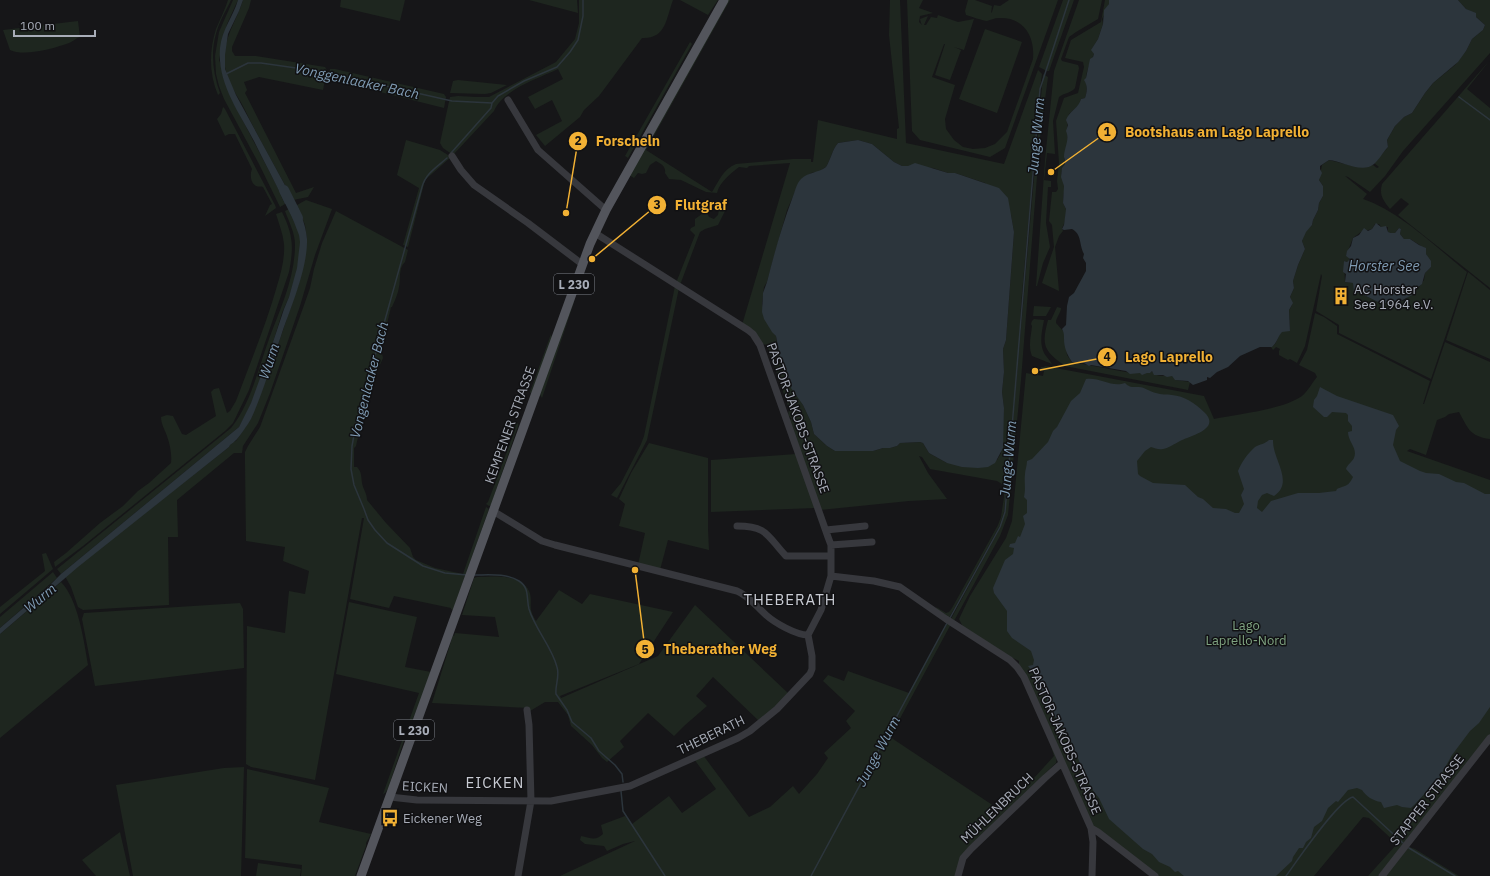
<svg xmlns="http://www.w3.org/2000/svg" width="1490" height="876" font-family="'IBM Plex Sans',sans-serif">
<rect width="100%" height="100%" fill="#161618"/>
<path fill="#1e261f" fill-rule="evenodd" d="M228,0h3c-3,7 -7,13 -10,20 -11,24 -10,48 -1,73l-2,2c-9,-21 -9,-44 -2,-66 4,-10 9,-19 12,-29z
M233,0h5l-11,24 -8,36 24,61 35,67 7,16 -5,3 -21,-43 -35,-65 -5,-13 -3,-12 -1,-18 4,-24z
M243,0h8l-2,8 -17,39v4l3,5h21l69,11 2,3 -4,20 -64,-13 -15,5 3,8 -2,3 51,100 18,-6 -6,10 -15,3c-16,-30 -34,-61 -49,-92 -6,-12 -18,-27 -19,-41 -3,-28 10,-42 18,-67z
M341,0h64l-5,21 -60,-14z
M529,0h48l1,13z
M579,0h94c-7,19 -7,39 -31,38l-43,58 -15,14 -4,7 -35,29 -9,-11 26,-14 -10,-21 -17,9 -7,-12 35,-18 -5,-10c-21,10 -54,20 -64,42l-41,44 -10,-7 -3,-5 10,-46 8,-1 18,1h13l67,-35 19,-23 4,-16z
M680,0h38l-10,15z
M726,0h4l-84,150 66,42c7,-11 11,-23 24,-28l57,-5h18v3h2l5,-42 79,19v-10l2,-1 -10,-93 1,-35h10l6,143 98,21 34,-94 4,4 -2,15 -19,216 -2,44 -15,163 -5,15 -50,91 -12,-8 -1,-3 10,6 3,-1 3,-4 46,-83 3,-8 3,-20v-9l-2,-4 -5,-3 -67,-12 -8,-12 -3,-1 9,17 19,26 -38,2 -89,9 -32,-90 4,-1 -4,-4 1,-6 -22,-64 -5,-1 -20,-19 48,-162 -41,3 -2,2 -8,-1c-8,6 -20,16 -22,26l-11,-1 -25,-12 -12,-1 -4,-6c1,-7 -4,-9 -9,-12l-6,4 -4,8 -4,1 -4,-1 -4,5 -5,-3zM858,140l14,4 22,18 8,4 31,2 15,5h7l30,10 26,32 3,17 -8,108 -3,9 1,23 -2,20 2,16 -3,45 -4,7 -50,3 -18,-10 -6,-10 -3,-1 -20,1 -3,3 -7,2h-7l-10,3h-38l-8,-5 -13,-12 -3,-12 -8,-17 -16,-26 -3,-15 -6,-14 -2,-14 -6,-8 -8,-24 2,-17 3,-5 20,-72 13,-29 11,-8 7,-1 8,-5c5,-8 6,-17 12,-24z
M907,0h16l-4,8 14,5 -13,3 -1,6 3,3 -1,-2 -1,-4 8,-3 -4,9h2l5,-8 6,1 1,-3 20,7 16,-3 -10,31 -10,-3 7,3 -11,30 -15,-5 10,-31h-1l-12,33 23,8 -10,34 1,10 8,11 9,7 10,2 12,-1 10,-4 12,-12 26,-73c2,-23 -9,-42 -34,-41 -5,0 -8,2 -12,3 -3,0 -18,-5 -21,-6l-1,-4 3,-11h7l17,6 -1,7 1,-1 2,-7 6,1 9,-6h49l-53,148 -15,9 -70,-17 -8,-9z
M1063,0h11l-25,71h-2l-8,-4z
M1079,0h23l-4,19 -22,13 -7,5 -8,22 1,2 16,4 1,3 -4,20c-4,5 -11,5 -16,9l-6,24 2,33 -8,-1 -3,27 7,1v6h-3l-2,36 4,24 -7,16 -6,23h-1l9,-126 9,-89z
M1105,0h4v4l-7,15 1,5 -5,15 -6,10 2,5c-2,6 -6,12 -7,18 -3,9 2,16 -2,26l-4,1 -1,5 -11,10 -2,14 1,16 -4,13 1,7c-6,10 -3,11 -1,21 1,5 -1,11 -1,16 0,4 3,6 3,9 0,5 -1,14 -4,18l1,3 -4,5 -4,11 4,44 -17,-8 12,-36 -2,-22 -3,-4 3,-29h4l2,-3 -1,-8 2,-18 -3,-42 8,-23 14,-5 6,-26 -1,-5 -18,-4 6,-18 30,-18z
M1458,0h32v53l-87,98 -18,25 -15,16 -22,-15 -3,-1 22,18 -4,5c36,12 73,48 104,73l-36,107 -92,-46v-8l-23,-14 6,-35 -1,-2 -16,72 -8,17 -7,-4 -2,1 -9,-5v-4l1,-2 -4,-2 -3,3 -2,-3c6,-2 6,-10 11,-16h8l-1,-21 3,-5 -2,-8 4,-9 -1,-7 5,-16 7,-16 -3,-8 3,-9 7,-7 1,-5 5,-10 1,-7 4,-7v-10l-4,-6 3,-15 7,-5 28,7h6l10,-2 4,3 2,-1 -5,-4 14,-16 -1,-7 8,-14 9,-9 8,-4 13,-20 8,-10 22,-18 11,-14 6,-12 11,-9 2,-5 -9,-8v-2l-10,-6zM1375,224h4l2,3h7v5l3,1h4l4,-5 2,1 -1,5 4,5h6l16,10v5l5,13 -6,6 -1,7 -5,7 -16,14 -5,1 -5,3 -3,-1 -1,-4 -7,4 -22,-11h-3l-3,-3 -1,-7 -8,-1 -1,-21 3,1 2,-1v-4l-3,-1 7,-18 8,-6 11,-3z
M78,21l2,16c-4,1 -6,4 -11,6 -14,5 -44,14 -59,7l-7,-20z
M985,29l37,13 -25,71 -38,-14z
M690,42l2,2 -64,114 -3,-2z
M1490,60l-23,29 23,19v180l-92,-73 11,-11 -8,-6 -11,11c-7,-9 -11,-14 -8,-25z
M330,69h5l109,25 2,3 -2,11 -116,-29z
M1043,74l5,3 -8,61 -19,242 -13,135 -8,21 -46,85 -3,-2 49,-91 5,-16z
M458,80l49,5 -16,8 -6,1 -35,-1 3,-12z
M223,107l2,2 50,96 1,3 -11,8 5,-11 2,-1 -9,-17c-2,-1 -5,0 -7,-1 -6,-3 -6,-12 -4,-17l-17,-35h-6l-4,2 -8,-17 4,-5z
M406,140l34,10 11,7 -26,23 -17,67 -5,-2 16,-57 -22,-13z
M306,200l26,9 -17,46 -15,51 -30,87 -12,30 -15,23 -1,7h-8l-57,47 1,37h-10l1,68 -86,5 -5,-3 -7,-20 -5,-9v-3l163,-128 2,-4 5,-2 14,-21 18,-46 30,-88 5,-19 4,-27 -2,-15 -8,-20z
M724,203l1,8 -7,14 -13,4 -5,3 -20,53 -4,-2 19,-48 -5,-5 1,-2 4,-2v-7l11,-8 3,6 5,2 4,-4 2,-11z
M289,209c5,10 12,22 11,34 0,18 -5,37 -11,54 -2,5 -5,11 -7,16 -11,36 -24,82 -43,114l-178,147 -4,-5 174,-141c20,-25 27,-59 38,-89 11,-30 26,-61 26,-94 0,-12 -6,-23 -10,-34z
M336,211l72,39 -3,12c-7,6 -4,17 -6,25 -1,7 -4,13 -7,20h-1l-10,42 2,9 -16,35 -7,26v9l-4,18 -2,2v19h3c5,5 4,10 5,16 1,6 5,10 5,17l19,23 24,25 3,9 3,3 19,8 28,6 23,-67 3,2 -36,101 -2,-1v-1l-57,-12 -5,12 -39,-9 14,-81h-2l-47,262 -64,-13 -5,-3 1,-138 38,7 4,-42 16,3 4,-23 -26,-10 2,-14 -39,-6 -1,-77v-12l3,-6 12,-19 43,-119 7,-20 4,-19 8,-26z
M282,212c11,23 12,34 7,60l-40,118 -16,33 -8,8 -142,115 -28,21 -1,-5 12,-9 34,-30 23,-17 15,-15 11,-8 22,-20c1,-9 -1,-18 -4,-27 -2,-6 -6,-12 -6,-19l6,-2 6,1 9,18 4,1 30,-19 -5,-24 3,-3 5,-1 8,25 3,-2 6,-10c14,-38 30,-76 41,-115 4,-13 8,-28 7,-42 -1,-10 -5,-20 -8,-30z
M1468,272l22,18v69l-44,-19z
M675,286l4,2 -32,152 -30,58 -6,-3 10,-12 20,-39 3,-8z
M572,300l2,2 -32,96 -3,-5z
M1034,306l17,1 -5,9h-13z
M1057,307l4,1c0,5 -5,9 -5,15l8,9 3,23 5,7 59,11h19l2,-2c4,7 13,4 20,5l4,4 14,2 -2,8 -123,-24c-21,-15 -24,-20 -17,-46h3z
M1315,313l9,4 13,9v8l93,47 -7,23h1l21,-62 45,20v77c-21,-3 -22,-11 -31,-27l-10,2 -4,3 -8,3 -11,35 -16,-6 -3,2 83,29v265l-2,-2 -110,133h-10l29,-32 -28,-26 -6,-1 -49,59h-155l-66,-50 -74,-160v-5l-8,-4 -48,-30 -4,-8 11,-23 36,-58 6,-17 14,-148 17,3 1,-5 -4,-1 1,-3h3l1,-1 159,30 10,23c24,-5 68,-9 88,-23 6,-5 10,-13 15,-19l-2,-4 -16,-8 8,-15z
M1034,319l10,1c-2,11 -5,22 0,33 2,4 6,7 8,11l-20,-8c-4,-10 -1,-20 0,-30l-1,-2 1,-3z
M551,334l1,5 -21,55 -1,-2z
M516,422l2,2v2l-27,79 -2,1 -3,-2 2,-2 27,-72z
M649,443l59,15v71l1,21 -41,-10 -8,30 -22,-5 7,-32 -26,-7 6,-22 -6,-5 12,-26z
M796,454l19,54 -104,4v-52z
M46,553l7,16 -53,45v-7l45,-36 -3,-17z
M53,572l4,6 -57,50v-11z
M477,577c17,0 43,-4 52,14 3,6 1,13 2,19 1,4 3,8 5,11l23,-31 23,14 8,-10 83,18 -34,52 -79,32 1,2 97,-42 37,-51 94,89 -30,27 -46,-44 -17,19 11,10 -23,20 -10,10 -26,-23 -28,28 4,6 -17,15 -5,-4 -10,-13 -21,-19 -3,-11 -10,-13h-13l-15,9 -1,-3 -97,-5 21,-68 1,1 1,-3 44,4 -4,-20 -33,-2 12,-37z
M61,582c17,17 23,59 27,83l-88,73v-104z
M349,602l68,15 -12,50 26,5 -13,35 -13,30 -17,52 -3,4 -2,1 36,-101 -83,-19z
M240,603l3,6 1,59 -149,18 -13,-67 2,-6z
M947,624h4l-61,113 110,73 35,-33 19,-21 -3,-10 6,11 -1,6 -88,85 -12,28h-396l75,-35 -12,3 -16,7 -3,-5 -19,-2 -5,-4 1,-4c9,2 15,5 22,-2l-2,-9 24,-9 7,8 37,-28 13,17 34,-24 -22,-30 9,-4 46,62 21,-10 23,-21 6,8 18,-20 11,-16 -4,-5 27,-25 -5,-7 9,-10 -32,-30 5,-6 16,6 4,-10 61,22z
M244,767l-3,109h-108l-17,-91 108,-17z
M247,769l82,19 -10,34 52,12 -5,9v3l-11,30h-54l1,-11 -57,-7z
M120,832l10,44h-34l-14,-16z
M1409,847l6,2 44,27h-74z
M258,863l43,6 -1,7h-44z"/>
<path fill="#2c353c" d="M238,0h5l-4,11 -11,23 -3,21v14l11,26 57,105 -8,4c-9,-21 -21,-42 -31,-63 -15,-29 -37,-58 -34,-93 2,-19 13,-31 18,-48z
M1109,0h349l8,9 10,4v4l9,8 -2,5 -11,9 -6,12 -8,11 -25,21 -8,10 -13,20 -8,4 -9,9 -8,14 1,7c-5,5 -9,13 -14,17 -12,10 -32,-3 -45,-4l-9,6v3l2,4 -3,7 4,6v10l-4,7 -1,7 -5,10 -1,5 -6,7 -4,9 3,8 -7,16 -5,16 1,7 -4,9 3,6 -4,7 1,21 -8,1c-4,4 -5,11 -10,15h-12l-20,9 -12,11 -11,5 -7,6 -3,-1v3l-14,5 -5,-4 -13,-1 -3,-4 -5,1 -4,-2h-9l-2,-4 -2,2h-3l-5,2 -2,-2 -10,1 -4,-3 -35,-6 -2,1 -5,-3 -12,-1c-5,-7 -8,-15 -8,-23 0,-5 0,-6 -2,-10l4,-4 1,-19 2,-9 5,-4 12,-22v-8l-3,-5 1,-4c-5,-9 -2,-20 -12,-25l-8,1 -2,-1 2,-4 2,-16 -3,-6 1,-17 -3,-9 1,-9 3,-4c0,-2 0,-4 -1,-7 0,-9 6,-17 2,-26l2,-6 -2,-5c3,-9 13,-12 15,-21l4,-1c2,-6 3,-12 -1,-18l2,-2 4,-19 3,-2 1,-3 -3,-4 7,-11 5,-15 1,-14 5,-6z
M858,140l14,4 22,18 8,4h6l7,-3 33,10h7l44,15 9,10 6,34 -8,108 -3,9 1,23 -2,20 2,16 -1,40 -8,15 -7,4 -10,1 -16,-1 -15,-4 -18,-10 -6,-10 -3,-1 -20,1 -3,3 -7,2h-7l-10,3h-38l-8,-5 -13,-12 -3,-12 -8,-17 -12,-17 1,-3 -5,-6 -3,-15 -4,-7 -4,-21 -4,-4 -8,-13 -2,-7 1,-19 4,-11c7,-28 15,-56 25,-83 3,-7 4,-15 9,-20 7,-7 17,-6 25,-12 5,-8 6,-17 12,-24z
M297,205c5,11 9,22 10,34 1,29 -17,70 -26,97 -10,28 -18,57 -30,83 -3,5 -12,19 -16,22 -3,3 -4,2 -6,6l-151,120 -78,67v-6l50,-43 11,-11 178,-147 12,-24 20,-55 13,-39 5,-12 8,-29 3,-26 -1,-7 -10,-26z
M1376,223l5,4 5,-1 2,6 3,1h4l4,-5 2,1 -1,5 4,5h6l9,6 7,3v6l5,7v6l-6,6 -3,11 -5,4 -3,6 -21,11 -3,-1v-3l-1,-1h-2l-1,3 -4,1 -22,-11h-6l-1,-10 -8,-1 1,-8 -3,-2 1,-11 3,1 3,-3 -4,-3 1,-5 4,-5 2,-8 6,-3 5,-7 4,3 4,-2z
M1086,379c14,-2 26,9 39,4 5,5 8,4 14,4 5,0 12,5 17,6 5,2 11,1 16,2 12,1 23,8 32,17 18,17 -14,24 -24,29 -6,3 -11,7 -17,8 -5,1 -8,-1 -12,-2l-6,4 -8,10 1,13 2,2 13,7 32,2 13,12 5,2 10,9 13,1 9,4h4l5,-9 -3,-9 3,-6 -6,-18c3,-8 10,-18 17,-24 5,-3 10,-3 14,-7h4c-1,19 22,42 1,56l-7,-3 -5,2 -4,6 -1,7 5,4 9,-11 27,-8h21l17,-2 1,-2c9,-4 11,-2 16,-12l-7,-8c1,-4 6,-7 8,-11 4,-10 -6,-16 -6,-26l4,-1v-5l-4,-5v-6l-2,-2 -14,-1 -5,5h-3l-11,-10 1,-7 3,-4 3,-9 17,9 56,19 6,11 -3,4 -3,15 7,16 20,10 6,2 13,1 17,8 8,1 21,11h5v213l-11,16 -9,8 -18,24 -15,27c-6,3 -19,20 -26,26l-9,-1 -5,-2 -13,3 -3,-6c-8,-1 -15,-6 -19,-12l-5,-2 -9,2 -10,12 -2,-1 -8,7 -6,13 -8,6 -3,11 -5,4 -3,6h-4l-6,9 -1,4 -16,15h-92l-6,-5 -3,1 -5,-5 -11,-5 -7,-8 -9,-5 -34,-30 -10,-21 -5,-6 -8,-14 -18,-44 -21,-28v-10l-7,-7 -4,-13 -8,-10 5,-1 1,-5 -3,-9 -19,-13 -5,-7v-20l-13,-18 -1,-5 12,-28 8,-6 1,-6 -5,-1 1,-3 5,-1 3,-7 2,1 5,-13 -2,-8 4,-3v-13l-3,-3c2,-9 0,-14 1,-23 0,-4 2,-8 2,-13l5,-2 16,-17 5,-11 4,-4 14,-26 9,-8z"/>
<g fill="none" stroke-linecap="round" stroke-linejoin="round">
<path stroke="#2c353c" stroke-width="1.5" d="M226,74l22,-11h13l63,9 128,29 40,2 6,-7 26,-15 33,-14 13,-15 8,-12 5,-24v-16
M1459,97l31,23
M451,153l40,-45 1,-5
M447,158c-10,9 -21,15 -25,29l-66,237 -4,22 -1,23 3,16 10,24 4,11 7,10 12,13 36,23 22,7 22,2
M474,575c15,0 32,-2 45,6 11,7 7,17 10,28 6,20 23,38 28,58 3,9 -2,18 -1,27l11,16 5,12 19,16 8,13 16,14 7,9 1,8
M950,618l50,-91 5,-15 35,-423 29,-89
M621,791l2,20 42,65
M1409,848l46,28
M811,876l136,-253
M1286,876c11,-15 52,-76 67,-79l50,46"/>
<path stroke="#2c353c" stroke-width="10" d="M284,190l14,28"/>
<path stroke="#37383d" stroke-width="7" d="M508,100l30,50 68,60
M452,156l9,14 13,15 54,38 54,41
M595,233l153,97 5,4 7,11 68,192 3,8v31l43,5 26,6 46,32 64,41 7,7 7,10 67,151 2,14 -1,34
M493,511l49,30 13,4 182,46c12,5 19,15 29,24 9,8 30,20 42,20
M737,526c31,0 30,10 49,30h45
M826,530l39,-4
M831,545l41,-3
M390,797l27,3 134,1 79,-15 108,-48 12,-7 27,-22 33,-35 2,-5v-13l-4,-21 13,-25 10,-34
M1091,828l7,4 57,44
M518,876l13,-75 -2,-76 -2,-15
M958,876l5,-18 8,-9 74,-71 17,-15
M1382,876l108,-138"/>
<path stroke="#53555c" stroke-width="9" d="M361,876l229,-632 16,-34 118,-210"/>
</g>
<defs>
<g id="building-bare" transform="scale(1.38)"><path d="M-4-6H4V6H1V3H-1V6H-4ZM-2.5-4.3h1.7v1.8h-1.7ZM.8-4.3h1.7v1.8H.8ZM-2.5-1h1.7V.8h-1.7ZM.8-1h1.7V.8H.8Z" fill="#f2b134" stroke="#111113" stroke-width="2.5" paint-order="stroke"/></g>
<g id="bus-bare" transform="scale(1.38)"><path d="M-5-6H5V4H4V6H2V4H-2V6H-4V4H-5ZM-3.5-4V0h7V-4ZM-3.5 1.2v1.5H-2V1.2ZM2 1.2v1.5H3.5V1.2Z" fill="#f2b134" stroke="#111113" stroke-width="2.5" paint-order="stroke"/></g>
</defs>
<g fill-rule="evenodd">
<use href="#building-bare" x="1341" y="296"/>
<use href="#bus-bare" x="390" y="818"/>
</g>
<g text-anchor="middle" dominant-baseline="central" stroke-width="3" stroke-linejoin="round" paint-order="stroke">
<g fill="#111113" stroke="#7b7e86" stroke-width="1">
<rect x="554" y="274" width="40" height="20" rx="3"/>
<rect x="394" y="720" width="40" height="20" rx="3"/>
</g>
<g font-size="12" font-weight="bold" fill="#a8adb8">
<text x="574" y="284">L 230</text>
<text x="414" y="730">L 230</text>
</g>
<g font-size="13" fill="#a8adb8" stroke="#111113" text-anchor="start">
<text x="1354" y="289">AC Horster<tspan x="1354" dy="15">See 1964 e.V.</tspan></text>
<text x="403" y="818">Eickener Weg</text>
</g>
<g font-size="13" fill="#a8adb8" stroke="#111113">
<text transform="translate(798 418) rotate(70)">PASTOR-JAKOBS-STRASSE</text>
<text transform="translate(510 425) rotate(-70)">KEMPENER STRASSE</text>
<text transform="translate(711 735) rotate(-26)">THEBERATH</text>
<text transform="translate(1065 741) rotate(66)">PASTOR-JAKOBS-STRASSE</text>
<text transform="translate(425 787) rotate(3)">EICKEN</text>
<text transform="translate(1427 800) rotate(-52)">STAPPER STRASSE</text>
<text transform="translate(997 808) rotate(-44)">MÜHLENBRUCH</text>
</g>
<g font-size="13" fill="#7fa381" stroke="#111113">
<text x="1246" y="625">Lago<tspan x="1246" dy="15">Laprello-Nord</tspan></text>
</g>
<g font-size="14" font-style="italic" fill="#7f9bb3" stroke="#111113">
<text transform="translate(357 81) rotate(12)">Vonggenlaaker Bach</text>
<text transform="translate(1036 136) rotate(-85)">Junge Wurm</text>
<text x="1384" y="266">Horster See</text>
<text transform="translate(269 361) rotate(-71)">Wurm</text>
<text transform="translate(369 380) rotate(-76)">Vongenlaaker Bach</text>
<text transform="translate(1008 459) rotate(-85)">Junge Wurm</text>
<text transform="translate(40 598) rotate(-40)">Wurm</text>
<text transform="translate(878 751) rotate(-62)">Junge Wurm</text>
</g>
<g font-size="15" letter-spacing="1" fill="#c9ccd4" stroke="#111113">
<text x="790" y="599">THEBERATH</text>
<text x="495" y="782">EICKEN</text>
</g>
</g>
<path fill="none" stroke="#f2b134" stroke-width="1.5" d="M1051 172L1107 132M566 213L578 141M592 259L657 205M1035 371L1107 357M635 570L645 649"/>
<g fill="#f2b134" stroke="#111113" stroke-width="1.5">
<circle cx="1051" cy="172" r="4"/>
<circle cx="566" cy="213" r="4"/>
<circle cx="592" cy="259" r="4"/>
<circle cx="1035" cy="371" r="4"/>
<circle cx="635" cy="570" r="4"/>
<circle cx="1107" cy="132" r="10"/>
<circle cx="578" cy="141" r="10"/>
<circle cx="657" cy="205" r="10"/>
<circle cx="1107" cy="357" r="10"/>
<circle cx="645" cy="649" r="10"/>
</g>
<g font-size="12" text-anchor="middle" font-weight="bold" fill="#111">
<text x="1107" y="136">1</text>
<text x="578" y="145">2</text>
<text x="657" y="209">3</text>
<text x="1107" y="361">4</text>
<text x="645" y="654">5</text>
</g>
<g font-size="14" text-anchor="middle" font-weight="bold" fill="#f2b134" stroke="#111113" stroke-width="3" stroke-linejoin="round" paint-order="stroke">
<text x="1217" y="137">Bootshaus am Lago Laprello</text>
<text x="628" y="146">Forscheln</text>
<text x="701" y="210">Flutgraf</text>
<text x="1169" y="362">Lago Laprello</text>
<text x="720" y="654">Theberather Weg</text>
</g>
<path d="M14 30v6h81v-6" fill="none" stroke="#a8adb8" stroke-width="2"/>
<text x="20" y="30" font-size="12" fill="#a8adb8" stroke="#111113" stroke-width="3" paint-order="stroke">100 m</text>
</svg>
